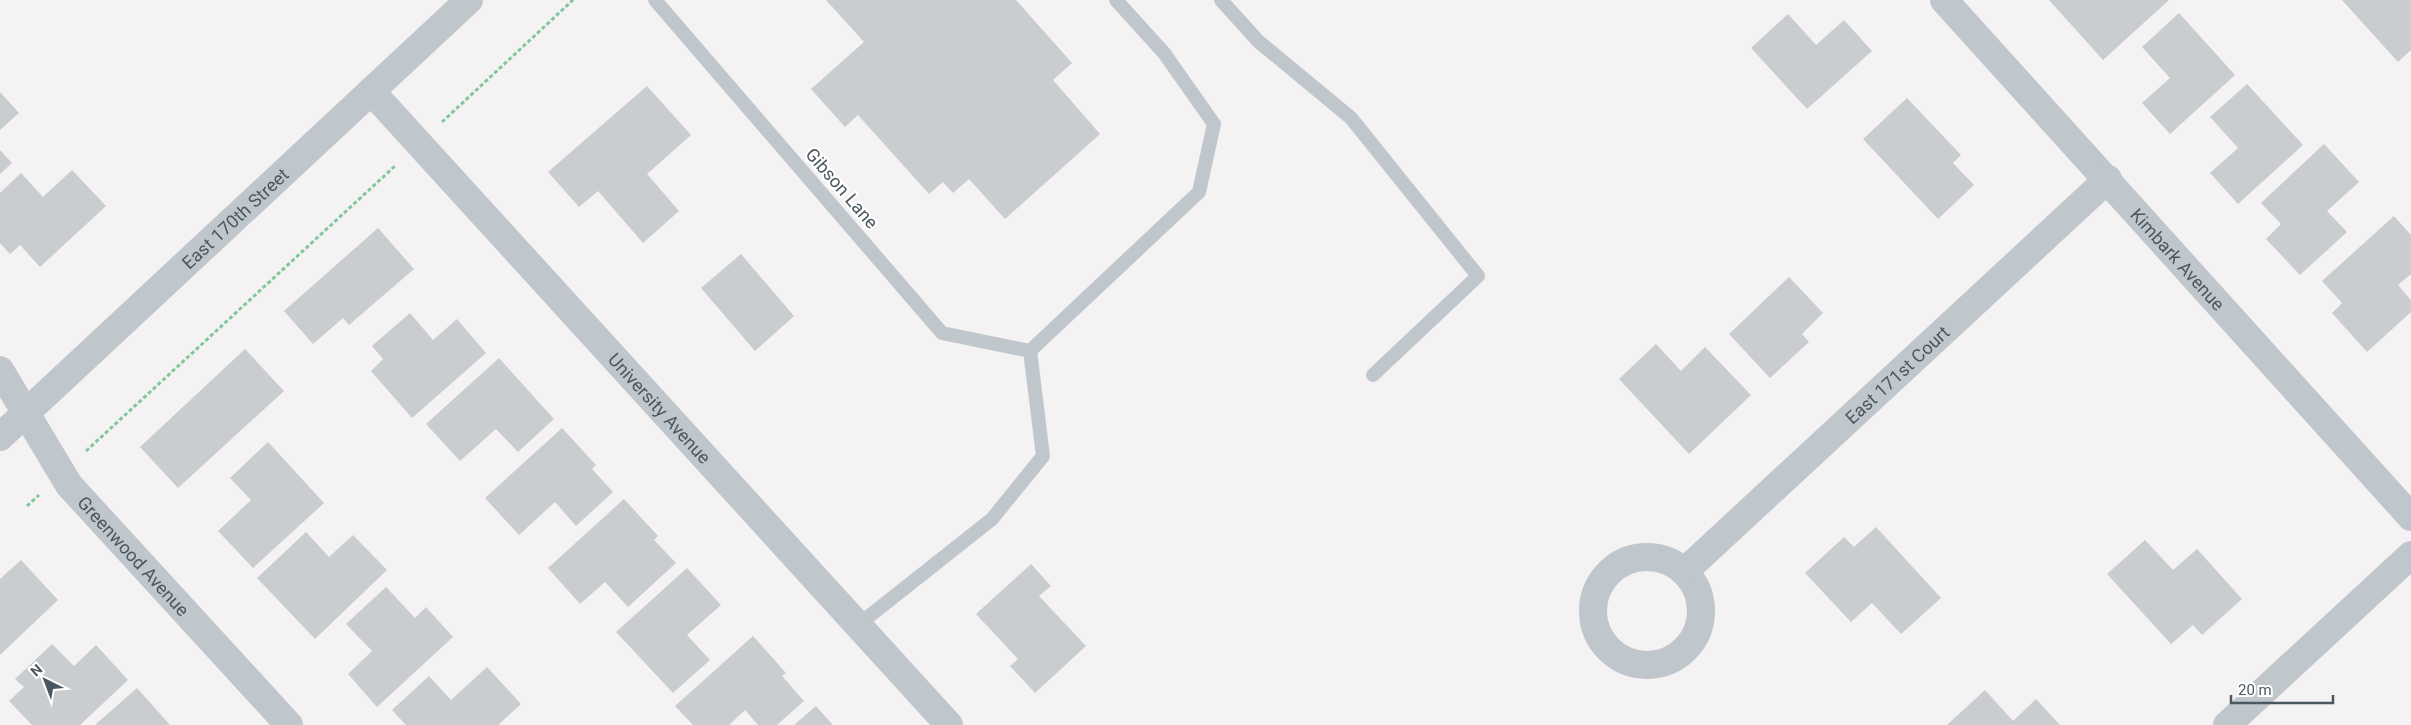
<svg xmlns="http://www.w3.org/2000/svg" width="2411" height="725" font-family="Roboto,sans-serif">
<rect width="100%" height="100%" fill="#f4f2f2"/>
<path fill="#c9cdd0" d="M826,0h190l56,63 -19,17 47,54 -95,85 -36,-40 -16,14 -10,-11 -14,12 -71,-79 -13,12 -34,-38 53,-47z
M2049,0h120l-66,60z
M2342,0h69v50l-13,12z
M2179,13l56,62 -65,59 -28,-31 28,-25 -28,-31z
M1788,14l28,31 28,-25 28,31 -65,58 -56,-61z
M2247,84l56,61 -65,59 -28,-31 28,-25 -28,-31z
M647,86l44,49 -44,39 32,37 -36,32 -45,-52 -19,16 -31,-35z
M0,92l19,21 -19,17z
M1907,98l54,57 -8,8 21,22 -36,34 -75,-80z
M2324,144l35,38 -32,29 20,21 -47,43 -34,-36 15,-15 -20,-21z
M0,150l12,13 -12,11z
M72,170l34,36 -66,61 -20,-22 -10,9 -10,-11v-50l21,-20 22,24z
M2394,216l17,19v39l-13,11 13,15v12l-44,40 -35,-39 10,-10 -20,-22z
M378,228l36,41 -65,56 -6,-7 -30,26 -29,-33z
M741,254l53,62 -39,35 -54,-63z
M1789,277l34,36 -21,21 7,8 -39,36 -41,-44z
M410,313l23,27 24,-21 29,34 -74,65 -41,-47 12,-12 -11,-13z
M1656,344l25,27 24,-24 46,48 -62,59 -70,-75z
M245,349l39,42 -106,97 -38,-41z
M499,358l55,61 -36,33 -22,-23 -36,32 -34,-37z
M562,428l34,37 -4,4 21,23 -37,34 -21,-24 -36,33 -34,-37z
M268,442l56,61 -71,65 -35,-37 33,-31 -21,-22z
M624,499l34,37 -4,4 22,23 -48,44 -23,-25 -25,22 -32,-36z
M1876,527l65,71 -40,36 -29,-31 -21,19 -46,-49 39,-36 10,10z
M306,532l23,25 24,-22 34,35 -72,69 -58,-61z
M2145,540l28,30 24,-21 45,50 -40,36 -9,-10 -22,19 -64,-70z
M21,560l37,40 -58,55v-76z
M1031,564l20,22 -12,10 47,50 -51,47 -25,-27 8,-7 -42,-45z
M687,568l34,37 -34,30 23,25 -37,33 -57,-61z
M386,587l29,31 11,-11 27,30 -76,70 -29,-33 24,-23 -26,-27z
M753,636l33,37 -4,3 22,25 -27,24h-19l-13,-15 -16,15h-36l-18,-19z
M52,644l22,22 22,-21 32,35 -48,45h-48l-23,-24 15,-14 -9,-8z
M487,667l34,37 -23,21h-92l-14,-15 37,-34 22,24z
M137,688l33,37h-75z
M1985,690l28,31 23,-22 24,26h-113z
M816,706l17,19h-39z"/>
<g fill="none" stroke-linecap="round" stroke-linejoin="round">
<path stroke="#80c89c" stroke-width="3" stroke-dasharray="4 2.5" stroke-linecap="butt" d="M442,122l131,-122
M86,451l309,-285
M27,506l12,-11"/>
<path stroke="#bfc7cd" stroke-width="14" d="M655,0l287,333 88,18 169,-159 15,-68 -50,-71 -48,-53
M1221,0l37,41 93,77 127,158 -105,99
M858,625l134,-106 51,-63 -13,-105"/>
<g stroke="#bfc7cd" stroke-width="28">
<path id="s1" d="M1944,0l467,517"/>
<path id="s2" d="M371,91l578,634"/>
<path id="s3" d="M0,370l69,115 220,240"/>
<circle cx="1647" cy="611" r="54"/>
<path id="s4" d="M1685,571l423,-392"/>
<path d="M2227,725l184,-170"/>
</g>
<path stroke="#bfc7cd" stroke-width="28" id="s5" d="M0,437l469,-437"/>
</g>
<g text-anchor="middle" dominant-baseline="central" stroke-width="4.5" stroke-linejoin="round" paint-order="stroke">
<g font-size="18" fill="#4b575e" stroke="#fff">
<text transform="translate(842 188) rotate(49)">Gibson Lane</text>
<text stroke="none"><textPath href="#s5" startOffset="321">East 170th Street</textPath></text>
<text stroke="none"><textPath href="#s1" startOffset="349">Kimbark Avenue</textPath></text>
<text stroke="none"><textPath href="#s4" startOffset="289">East 171st Court</textPath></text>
<text stroke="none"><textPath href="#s2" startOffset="429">University Avenue</textPath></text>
<text stroke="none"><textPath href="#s3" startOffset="230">Greenwood Avenue</textPath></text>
</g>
</g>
<g transform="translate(45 680) rotate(318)" stroke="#ffffff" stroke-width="4" paint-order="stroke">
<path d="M0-4L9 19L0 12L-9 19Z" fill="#4b575e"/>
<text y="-8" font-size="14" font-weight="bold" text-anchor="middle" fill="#4b575e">N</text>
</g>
<path d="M2231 695v8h102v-8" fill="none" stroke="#4b575e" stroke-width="2.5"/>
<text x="2238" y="695" font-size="15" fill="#4b575e" stroke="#ffffff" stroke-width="4" paint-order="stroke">20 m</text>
</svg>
